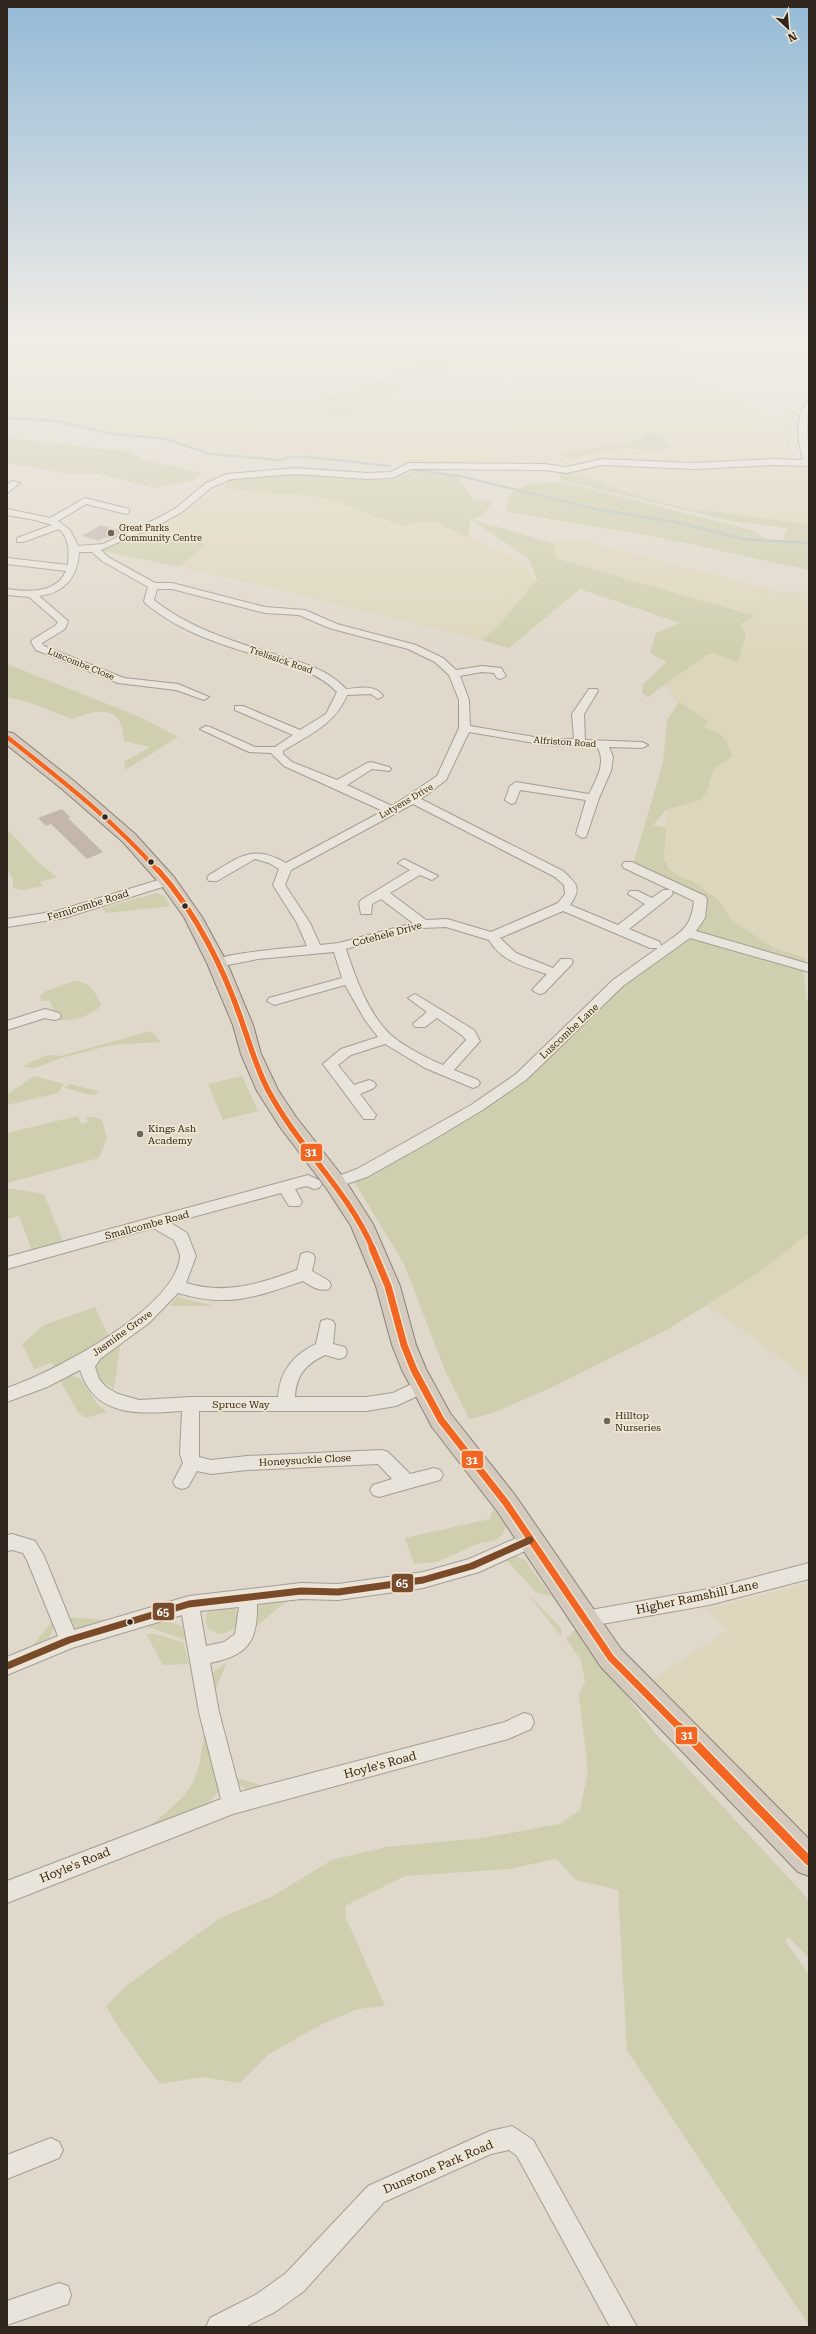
<svg xmlns="http://www.w3.org/2000/svg" width="816" height="2334" font-family="'Roboto Serif',serif">
<rect width="100%" height="100%" fill="#e0d8ca"/>
<path fill="#ded6bc" d="M7,334h730l-95,28 113,43 5,3 -2,4 3,2 18,1 9,-6 10,2 -9,16 2,32 -62,1 -27,4 -88,-4 -44,7 -15,-4 -52,3 -93,-2 -115,-10 -17,3 -40,-1 -43,-9 -17,-7 -47,-2 -76,-18 -48,-3z
M776,334h33v13z
M610,465l126,4 35,-4 38,1v58l-124,-16 -32,-8 -82,-27z
M224,488l103,10 75,28 23,-5 10,1 81,37 21,21 -40,47 -16,13 -208,-52 -94,-21 27,-23 -37,-6 -11,-9 40,-27z
M574,539l211,54 24,-2v353l-3,14 -30,-9 -44,-29 -14,-20 -25,-19 -11,-3 -13,-9 -5,-10 2,-49 34,-10 7,-8 7,-24 -10,-41 4,-6 -30,-17 -12,-20 40,-29 8,-2 23,9 9,-26 -5,-12 13,-7 -196,-58 -4,-8 2,-7z
M809,1233v146l-102,-74 54,-34z
M809,1583v255l-158,-157 77,-51 -21,-21z"/>
<path fill="#cfceae" d="M433,361l24,3c-24,24 -51,20 -79,34 -10,4 -20,12 -31,15 -8,1 -30,-2 -32,-12l11,-5h7l77,-27 3,-4z
M660,432l5,6 -1,4 7,4v2l-22,3 -25,-3 -57,11 -4,-3 9,-6h11l57,-10 6,-6z
M7,438l124,14 12,8 60,13 -14,9 -36,6 -60,-15 -24,1 -62,-11z
M416,470l40,5 18,25 19,1 -10,15 -12,3 85,25 -2,7 4,8 197,57 -14,8 5,12 -8,26 -24,-9 -8,2 -58,42 -6,-4 1,-9 24,-22 -17,-9 6,-20 24,-10 -100,-34 -71,59 -28,-8 16,-13 40,-47 -8,-21 -58,-40 -3,18 -33,-15 -10,-1 -23,5 -75,-28 -103,-10 9,-11 69,-3 90,7z
M559,473h12l85,28 29,7 124,16v46l-147,-32 -156,-26 4,-19 18,-9 35,-2 188,48 24,13h7l5,-15 -56,-7 -170,-41z
M134,532l72,12 -27,23 -85,-18z
M7,664l133,53 38,20 -53,33 -1,-8 26,-15 -26,-6c-1,-37 -26,-32 -52,-22l-41,-16 -24,-6v-19l2,-2 -2,-1z
M679,702l29,19 -4,6c18,7 24,11 28,30l-18,11 -7,24 -7,8 -34,10 -13,15 13,3 -2,31 5,10 13,9 11,3 25,19 14,20 16,11 28,18 30,9 -2,6 -112,-31 12,-33 -71,-36 30,-101 4,-43z
M7,829l33,35 17,13 -17,5 3,4 -19,4 -11,-2v-9l-6,-9z
M157,893l8,4 5,9 -61,7 -4,-1 -3,-4z
M691,938l113,32 2,29 3,1v233l-48,38 -93,58 -120,60 -55,24 -24,6 -23,-46 -42,-109 -49,-81 169,-104 75,-68 24,-26z
M75,981c13,0 22,12 26,24 -6,10 -34,18 -44,14l6,-4 -9,-4 -4,-10h-9l-1,-5 6,-5z
M151,1031l10,11 -49,3 -51,13 -26,10 -12,-1 7,-5 18,-7 12,1z
M34,1076l30,8 -6,9 -51,12v-10z
M242,1076l16,35 -35,9 -15,-36z
M70,1084l27,7 3,2 -9,2 -26,-7z
M78,1116l3,8 7,-2 -2,-4 9,-1 7,3 5,18 -8,20 -92,25v-50z
M7,1188l37,6 20,50 -31,9 -14,-37 -12,3z
M177,1297l38,9h-45z
M95,1307l14,30 -53,30 -5,-4 -17,6 -12,-25 22,-19z
M121,1340l-7,49 -13,-9 -8,-14 1,-5z
M71,1375l10,4 16,25 10,8 -22,6 -7,-6 -19,-33z
M493,1509l13,17 -4,9 -8,6 -14,2 -43,19 -23,2 -9,-26 85,-19z
M512,1554l13,6 27,37 -16,-5 -34,-37z
M527,1593l34,35v8z
M290,1598l-37,31 4,-22 6,-3z
M233,1606l6,8c-2,13 -7,19 -20,20l-10,-5 -4,-9 3,-9 4,-4z
M66,1617l41,3 -26,8h-6z
M54,1620c1,17 -9,22 -24,28z
M170,1622l12,4 7,15 -41,-14 10,-4z
M576,1628l78,104 155,168v58l-21,-21 -2,5 23,33v350l-182,-275 -9,-160 -42,-10 -20,-21 -47,10 -104,7 -60,30 1,12 39,88 -27,3 -34,14 -55,31 -29,29 -37,-6 -43,7 -41,-56 -13,-22 20,-20 94,-68 51,-21 61,-37 54,-13 97,-9 76,-14 21,-14 8,-39 -9,-76 6,-13 -4,-22 -15,-21z
M146,1634h8l29,8 6,22 -26,1z
M227,1662l-13,32 -3,-20z
M205,1722l15,65c-8,25 -54,35 -78,45 51,-41 57,-43 63,-110z
M235,1778l33,9c-15,3 -26,6 -33,-9z"/>
<g fill="none" stroke-linecap="round" stroke-linejoin="round">
<path stroke="#b6c4bb" stroke-width="2.5" d="M7,418l49,3 56,13 54,5 44,15 69,6 12,-3h18l81,9
M416,470l44,6 135,33 80,13 68,17 66,4"/>
</g>
<path fill="#c3b7ac" d="M101,525l22,6 -11,7 -6,-1 -7,4 -17,-5z
M62,809l8,8 -2,1 35,34 -16,7 -36,-35 -5,2 -8,-8z"/>
<g fill="none" stroke-linecap="round" stroke-linejoin="round">
<g stroke="#a59d94" stroke-width="2">
<path id="minor" d="M809,402l-2,23 2,41 -35,-1 -80,4 -92,-4 -35,8 -23,-3 -133,-1 -18,9 -26,1 -71,-5 -64,5 -20,8 -30,25 -20,11 -61,27 7,7 47,26h17l93,24 40,3 32,14 79,21 27,13 13,12 26,-4 19,2 5,8 -5,3 -4,-1 -3,-5 -12,-1 -22,4 9,24 1,26 76,13h28l-2,-25 17,-25h8l1,2 -14,23 1,26 57,2 6,3 -6,3 -33,-1 4,10 -2,14 -12,27 -13,39 -4,1 -6,-4 10,-34 -66,-10 -5,13 -4,1 -6,-4 5,-14 6,-4 73,12c7,-14 18,-32 8,-47l-51,-2 -77,-13 -23,48 -25,19 142,72c14,13 19,17 7,34l48,20 27,-21 -17,-10 2,-3h8l14,7 11,-8h8l2,3 -2,3 -42,33 31,13 1,4c21,-15 30,-18 33,-45l-70,-33 -2,-3 2,-3h8l73,34 2,3 -2,19 -9,13 113,33v8l-119,-34 -67,48 -97,94 -45,31 -55,33 -59,33 -32,11 -5,-1 -3,-4 3,-4 27,-10 59,-33 55,-31 45,-31 97,-94 45,-32h-8l-87,-37 -63,27 16,15 37,15 8,-9h10l2,3 -2,3 -27,28 -5,1 -7,-4 15,-16c-23,-7 -46,-13 -58,-34l-43,-13 -23,1 -77,21c9,28 23,67 46,87 12,10 36,23 51,29l23,-25 -3,-4 -26,-18 -12,9h-10l-2,-3 14,-12 -19,-14 7,-4 59,36 6,11 -26,29 24,10 2,3 -2,3 -5,2 -48,-20 -40,-24 -34,11 -13,10 16,20 15,-5 5,2 2,3 -2,3 -14,6 16,21 -2,4h-10l-41,-55 18,-15 37,-12 -13,-17 -20,-35 -71,20 -7,-4 2,-3 73,-20 -8,-26 -76,7 -41,8 -7,-4c7,-10 82,-15 97,-17l-10,-23 -24,-38 6,-16 -10,-6 -14,-4 -38,22h-8l-2,-3 2,-3c29,-17 43,-32 77,-12l97,-52 -99,-45 -13,-13 -22,-1 -49,-23 6,-3 4,1 45,20h20l18,-12 -58,-25v-4h8l57,24 26,-16 11,-22c-23,-24 -59,-29 -91,-40 -36,-11 -71,-24 -101,-49l-1,-2 4,-14 -46,-26 -10,-9h-13c-1,24 -14,41 -40,44l29,25 -3,8 -23,14 2,3 80,32 54,6 31,13 -5,3 -28,-10 -58,-7 -82,-33 -5,-8 1,-2 24,-15 2,-3 -29,-25 -22,-2v-6c21,3 49,5 59,-18l-59,-7v-6l61,7c1,-13 2,-26 -9,-36l-36,13h-6v-4l35,-13 -17,-5 -28,-5v-6l43,9 35,-20 44,11v4l-3,1 -40,-10 -28,17 12,9 8,16 25,-2 53,-25 20,-11 30,-25 21,-9 69,-6 71,5 24,-1 18,-9 135,1 23,3 35,-8 92,4 80,-4 29,1c-5,-19 -9,-39 3,-57zM157,589h15l93,24 34,2 30,13 79,21 27,13 14,13 10,25v28l-22,48 -45,30 -45,-21 25,-16 17,2 2,-2 -2,-2 -18,-5 -4,1 -30,17 -45,-18 -9,-8v-3c25,-16 52,-26 64,-56l24,-1 7,5 5,-3c-8,-12 -23,-8 -37,-7 -22,-24 -55,-29 -85,-39 -38,-12 -76,-25 -107,-50zM413,804l142,73 9,8 1,9 -7,9 -67,29 -44,-13 -21,1 -36,-27 30,-18 12,5 6,-4 -34,-17 -6,4 12,7 -49,30 -2,3 2,11h10l1,-10 9,-5 32,24 -74,20 -19,2 -10,-22 -25,-38 6,-15z
M12,481l8,2 -13,10v-8z
M168,877l6,4 -2,3 -108,34 -57,9v-8l50,-8z
M45,1009l14,4 2,3 -2,3 -5,1 -9,-2 -38,12v-9z
M308,1175l11,5 3,4 -3,4 -5,1 -8,-3 -11,3 7,13 -3,4h-10l-8,-13 -110,30 16,10 9,23 -10,27c40,12 73,1 111,-13l4,-16 6,-2 6,2 2,4 -3,13 17,10 2,4 -2,4c-10,3 -18,-3 -26,-8 -48,16 -74,27 -125,12l-29,30 -49,36 -5,8 4,12 7,8 12,7 21,6 52,-3h87c2,-26 15,-42 38,-53l5,-23 6,-2 6,2 2,4 -2,19 12,3 2,5 -2,5 -6,2 -14,-4c-19,9 -29,20 -30,42h71l27,-4 29,-14 6,2 2,5 -2,5 -32,15 -30,5h-167v46l12,3 36,-4 135,-6 6,2 22,22 24,-6 6,2 3,5 -3,5 -61,17 -6,-2 -3,-5 3,-5 19,-6 -14,-15 -131,6 -36,4 -14,-3 -9,16 -6,2 -6,-2 -3,-5 10,-19 -3,-9 2,-43c-41,3 -87,7 -102,-41l-33,17 -40,15v-14c45,-15 168,-79 173,-131 0,-5 -4,-12 -6,-17l-21,-12 -146,41v-12z
M530,1532l6,2 3,6 -3,6 -57,26 -56,16 -85,12 -37,-1 -44,5c1,38 -10,52 -47,59l9,49 21,80 265,-70 19,-9 7,2 3,7 -3,7 -23,10 -275,75 -226,89v-22l214,-82 -22,-87 -17,-97 -110,33 -65,27v-18l51,-21 -31,-76 -4,-7 -11,-3 -5,1v-16l5,-1 23,7 9,15 30,74 115,-34 112,-13 37,1 85,-12 46,-13zM239,1607l-4,27 -11,8 -18,4 -6,-35z
M809,1563v16l-100,26 -124,22 -7,-2 -2,-6 2,-6 7,-2 124,-22z
M512,2126l21,14 104,187h-27l-93,-171 -8,-6 -18,4 -107,48 -80,89 -29,21 -30,15h-39l4,-9 47,-24 29,-21 82,-87 122,-55z
M51,2138l8,4 4,8 -4,8 -52,21v-24z
M59,2283l9,3 3,9 -3,9 -61,21v-24z"/>
</g>
<g stroke="#8a837a" stroke-width="2">
<path id="highway" d="M7,732l6,1 61,48 61,53 39,43 28,40 25,46 26,62 8,29 17,36 18,27 47,60 30,47 27,62 16,59 10,24 24,44 65,82 106,154 188,190v37l-11,-4 -197,-205 -104,-156 -65,-84 -30,-57 -10,-25 -16,-59 -25,-60 -24,-37 -47,-62 -23,-36 -16,-37 -8,-29 -26,-62 -23,-46 -23,-32 -38,-43 -61,-53 -55,-44z"/>
</g>
<use href="#minor" fill="#e8e4db" fill-rule="evenodd"/>
<use href="#highway" fill="#d3c9bc" fill-rule="evenodd"/>
<g stroke="#f1e6d1" stroke-width="6">
<path id="bus-1-far3" d="M7,737c53,42 106,83 151,134"/>
</g>
<g stroke="#f1e6d1" stroke-width="8">
<path id="bus-1-far2" d="M158,870c38,42 67,101 85,155 8,23 14,44 25,65 30,57 79,99 105,159"/>
</g>
<g stroke="#f1e6d1" stroke-width="10">
<path id="bus-1-far1" d="M372,1248l16,38 16,59 10,25 27,50 65,83 105,155 69,70"/>
</g>
<g stroke="#f1e6d1" stroke-width="12">
<path id="bus-1" d="M679,1727l130,134"/>
</g>
<g stroke="#f1e6d1" stroke-width="10">
<path id="bus-2" d="M7,1666l62,-26 120,-36 112,-13 37,1 85,-12 49,-14 58,-26"/>
</g>
<use href="#bus-1-far3" stroke="#f26522" stroke-width="4.5"/>
<use href="#bus-1-far2" stroke="#f26522" stroke-width="5.5"/>
<use href="#bus-1-far1" stroke="#f26522" stroke-width="7"/>
<use href="#bus-1" stroke="#f26522" stroke-width="9"/>
<use href="#bus-2" stroke="#7a4b2a" stroke-width="7"/>
</g>
<linearGradient id="sky" x2="0" y2="1"><stop stop-color="#94bad6"/><stop offset="0.51" stop-color="#f1ede7"/><stop offset="1" stop-color="#f1ede7" stop-opacity="0"/></linearGradient>
<rect width="816" height="661" fill="url(#sky)"/>
<g fill="#6f655a" stroke="#f1e6d1" stroke-width="1.5">
<circle cx="111" cy="533" r="4"/>
<circle cx="140" cy="1134" r="4"/>
<circle cx="607" cy="1421" r="4"/>
</g>
<g fill="#32271e" stroke="#f1e6d1" stroke-width="1.5">
<circle cx="105" cy="817" r="3.5"/>
<circle cx="151" cy="862" r="3.5"/>
<circle cx="185" cy="906" r="3.5"/>
<circle cx="130" cy="1622" r="3.5"/>
</g>
<g text-anchor="middle" dominant-baseline="central" stroke-width="3.5" stroke-linejoin="round" paint-order="stroke">
<g font-size="9" fill="#32271e" stroke="#f1e6d1" text-anchor="start">
<text x="119" y="528">Great Parks<tspan x="119" dy="10">Community Centre</tspan></text>
</g>
<g font-size="9" fill="#32271e" stroke="#f1e6d1">
<text transform="translate(281 660) rotate(19)">Trelissick Road</text>
<text transform="translate(81 664) rotate(22)">Luscombe Close</text>
<text transform="translate(565 742) rotate(4)">Alfriston Road</text>
<text transform="translate(406 801) rotate(-30)">Lutyens Drive</text>
</g>
<g font-size="10" fill="#32271e" stroke="#f1e6d1">
<text transform="translate(88 905) rotate(-17)">Fernicombe Road</text>
<text transform="translate(387 934) rotate(-15)">Cotehele Drive</text>
<text transform="translate(569 1031) rotate(-43)">Luscombe Lane</text>
<text transform="translate(147 1225) rotate(-15)">Smallcombe Road</text>
<text transform="translate(122 1333) rotate(-36)">Jasmine Grove</text>
<text x="241" y="1404">Spruce Way</text>
<text transform="translate(305 1460) rotate(-3)">Honeysuckle Close</text>
</g>
<g font-size="10" fill="#32271e" stroke="#f1e6d1" text-anchor="start">
<text x="148" y="1128">Kings Ash<tspan x="148" dy="12">Academy</tspan></text>
<text x="615" y="1415">Hilltop<tspan x="615" dy="12">Nurseries</tspan></text>
</g>
<g font-size="12" fill="#32271e" stroke="#f1e6d1">
<text transform="translate(697 1597) rotate(-12)">Higher Ramshill Lane</text>
<text transform="translate(380 1765) rotate(-15)">Hoyle's Road</text>
<text transform="translate(75 1865) rotate(-22)">Hoyle's Road</text>
<text transform="translate(438 2167) rotate(-23)">Dunstone Park Road</text>
</g>
</g>
<g stroke="#f1e6d1" stroke-width="1.5">
<rect x="300" y="1143" width="23" height="19" rx="4" fill="#f26522"/>
<rect x="461" y="1450" width="23" height="19" rx="4" fill="#f26522"/>
<rect x="391" y="1573" width="23" height="20" rx="4" fill="#7a4b2a"/>
<rect x="152" y="1602" width="23" height="19" rx="4" fill="#7a4b2a"/>
<rect x="675" y="1726" width="23" height="19" rx="4" fill="#f26522"/>
</g>
<g font-size="11" text-anchor="middle" font-weight="bold" fill="#fff">
<text x="311" y="1156">31</text>
<text x="472" y="1464">31</text>
<text x="402" y="1587">65</text>
<text x="163" y="1616">65</text>
<text x="687" y="1739">31</text>
</g>
<rect width="816" height="2334" fill="none" stroke="#32271e" stroke-width="16"/>
<g transform="translate(788 28) rotate(154)" stroke="#f1e6d1" stroke-width="3" paint-order="stroke">
<path d="M0-3L7 15L0 10L-7 15Z" fill="#32271e"/>
<text y="-6" font-size="11" font-weight="bold" text-anchor="middle" fill="#32271e">N</text>
</g>
</svg>
